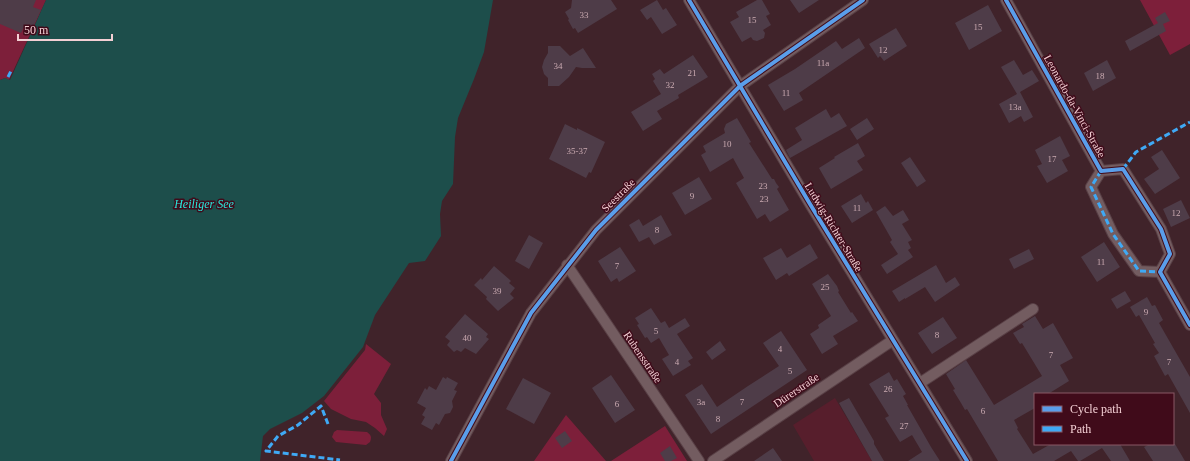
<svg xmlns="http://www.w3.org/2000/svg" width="1190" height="461" font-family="Georgia,serif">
<rect width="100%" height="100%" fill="#40232a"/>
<path fill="#571e2c" d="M835,398l37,63h-58l-21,-36z"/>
<path fill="#7d1f3a" d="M0,0h46l-37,80 -4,-2 -5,2z
M1140,0h50v44l-20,11z
M366,344l25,20 -17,30 7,9v12l6,14 -3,7 -9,-8 -9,-6 -15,-3 -20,-10 -7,-8 41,-51z
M566,415l40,46h-72z
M665,426l22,35h-76z
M337,430l30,2c4,3 5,5 3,10l-4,3 -30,-3 -4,-5 2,-5z"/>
<path fill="#1d4e4b" d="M46,0h447l-9,52 -10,27 -16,39 -3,19 -2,47 -11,17 -2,13 1,22 -16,25 -16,2 -2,3 -32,49 -12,32 -39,49 -22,17 -32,16 -7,7 -3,25h-260v-381l5,-2 5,2z"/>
<path fill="#4e3c48" d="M0,0h36l-3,7 8,3 -9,19 -7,-4 -4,8 -21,-9z
M572,0h39l6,9 -39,24 -3,-5 -2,1 -5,-9 1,-1 -4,-7 6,-4z
M657,0l6,10 3,-2 11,17 -15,9 -11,-17 -4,3 -7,-10z
M757,0h5l8,14 -4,2 5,9 -8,5 2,3 -1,5 -7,3 -4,-1 -2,-3 -9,5 -12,-20 9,-5 -3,-5z
M790,0h29l-20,13z
M988,5l14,26 -33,19 -14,-27z
M1165,12l5,9 -7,3 3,7 -36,20 -5,-10 33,-18 -3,-5z
M896,28l11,18 -23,15 -4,-5 -2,2 -9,-14z
M859,38l6,10 -66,45 4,7 -19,11 -16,-26 27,-16 41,-28 6,8z
M548,46h12l10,10 13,-8 13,20h-14l-6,-1 -7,10 -10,9h-11v-8l-4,-4 -2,-7 2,-7 4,-7z
M693,55l15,22 -30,18 1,3 -22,13 5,8 -19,12 -12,-19 30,-18 -8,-13 2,-2 -3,-5 8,-5 4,5z
M1014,60l9,15 9,-5 7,11 -19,11 13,25 -9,5 -3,-6 -12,7 -10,-19 18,-10 -16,-27z
M1107,60l9,18 -23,13 -9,-18z
M826,109l5,9 8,-5 8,13 -57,32 -4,-8 16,-10 -7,-12z
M737,118l14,24 -2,1 23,36h2l2,4 3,4 -2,2 12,21 -19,12 -5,-8 -8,5 -21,-36 8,-5 -11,-20 -23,14 -9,-17 5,-3 -3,-6 22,-13 -1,-4 2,-5z
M867,118l7,11 -17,11 -7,-11z
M565,124l12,6v-2l28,14 -14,31 -2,-1 -3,6 -37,-19z
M1060,136l10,20 -8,4 6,11 -21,12 -10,-17 5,-2 -7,-14z
M858,143l7,13 -8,5 6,9 -32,19 -12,-21 16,-10 -1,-1z
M1162,150l18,28 -25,16 -11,-15 15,-10 -8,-12z
M910,157l16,24 -9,6 -16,-24z
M699,177l13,22 -27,16 -13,-22z
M861,194l5,9 2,-2 5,9 -21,13 -11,-17z
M1181,200l9,18 -19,9 -8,-18z
M885,206l8,10 10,-6 6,10 -7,4 10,16 -4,2 3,6 -3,2 5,7 -26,17 -6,-9 17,-11 -8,-12 2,-2 -16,-28z
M661,215l11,20 -18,10 -5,-8 -10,5 -10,-17 10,-6 4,7z
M529,235l14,8 -14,26 -14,-8z
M1104,242l16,25 -23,15 -16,-25z
M810,244l8,14 -29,18 -2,-3 -11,7 -13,-22 18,-10 6,10z
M620,247l16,24 -17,11 -2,-4 -6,4 -13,-21z
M1029,249l5,10 -20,10 -5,-10z
M936,265l10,18 9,-6 5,8 -25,17 -10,-15 -20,12v-1l-6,4 -7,-11z
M494,266l17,15 -2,2 6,5 -5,6 4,4 -16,13 -12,-12 1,-2 -13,-12 7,-7 1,2z
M828,274l9,12 2,5 -1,1 13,21 1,-1 6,9 -25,15 5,8 -16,10 -12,-20 9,-6 -1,-3 13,-9 -19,-32z
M1125,291l6,10 -14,8 -6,-10z
M1147,297l5,9 3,-1 8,15 -4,3 31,54v36l-22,-39 -3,2 -11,-20 5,-3 -6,-9 2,-1 -16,-28 -3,2 -6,-10z
M651,308l10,15 4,-2 4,7 16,-10 5,8 -13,8 16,24 -5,3 3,4 -18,11 -11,-17 7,-4 -10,-17 -8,5 -4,-6 -2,1 -8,-13 2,-1 -4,-6z
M465,314l23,20 -2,3 3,2 -13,15 -11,-6 -4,4 -4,-2 -3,2 -7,-7 3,-4 -5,-4z
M1035,316l8,13 10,-6 20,35 -13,7 9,16 -21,13h-13v14l-21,12 4,8 -1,1 16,25 18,-10h69l10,17h-19l-9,-13 -22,13h-2l-7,-10 -17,10h-56l-31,-52 -2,1 -4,-7 -8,-13 2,-1 -9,-15 20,-14 28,45 48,-29 -20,-33 -2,1 -7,-11 11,-6 -2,-3z
M943,317l14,21 -25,16 -14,-21z
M781,331l26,39 -96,64 -26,-39 17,-11 15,23 31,-21 31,-20 -16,-23z
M720,341l6,9 -14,10 -6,-8z
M889,372l5,9 3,-2 9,15 -3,2 5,9h-1l24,42 9,14h-32l14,-9 -10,-17 -12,7 -15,-24 4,-2 -20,-32z
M611,375l24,35 -20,13 -23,-35z
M443,377l3,2 1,-2 11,6 -4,7 3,1 -5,10 1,6 -3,6 -5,1 -6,11 -3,-2 -4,7 -11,-6 4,-7 -3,-2 4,-7 -9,-5 8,-15 2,2 2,-4 7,4z
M523,378l28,15 -17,31 -28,-15z
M849,398l25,43v3l10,17h-12l-33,-58z
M565,431l7,10 -10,7 -7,-10z
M1150,444h25l10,17h-32l-9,-14z
M670,446l7,12 -6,3h-6l-5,-8z
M773,448l9,13h-28z"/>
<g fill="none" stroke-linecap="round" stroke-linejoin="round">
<g stroke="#594046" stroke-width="12">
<path id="minor" d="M689,0l121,204 157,257
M1006,0l95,171 22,-2 38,60 9,25 -10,18 30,53
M1101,171l-10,16 22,47 26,37 21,1
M567,265l132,196
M920,383l113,-74
M451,461l80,-148 65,-83 144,-144 123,-86
M713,461l180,-121"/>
</g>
<use href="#minor" stroke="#735c60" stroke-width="10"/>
<path stroke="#3fa9f5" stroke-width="3" stroke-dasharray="6 3" stroke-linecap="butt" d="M8,77l3,-6
M1123,169l13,-17 54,-30
M1101,171l-10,16 22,47 26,37 21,1
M328,424l-7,-18 -23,19 -20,11 -12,15 74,9"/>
<g stroke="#400b1a" stroke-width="6">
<path id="cycleway" d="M689,0l121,204 157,257
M1006,0l95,171 22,-2 38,60 9,25 -10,18 30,53
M451,461l80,-148 65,-83 144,-144 123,-86"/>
</g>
<use href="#cycleway" stroke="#5a9eea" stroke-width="4"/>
</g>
<g text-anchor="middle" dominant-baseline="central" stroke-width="3" stroke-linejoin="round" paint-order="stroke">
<g font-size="9" fill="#caaab1">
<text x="584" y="15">33</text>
<text x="752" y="20">15</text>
<text x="978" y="27">15</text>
<text x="883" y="50">12</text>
<text x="823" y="63">11a</text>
<text x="558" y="66">34</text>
<text x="692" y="73">21</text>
<text x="1100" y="76">18</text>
<text x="670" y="85">32</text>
<text x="786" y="93">11</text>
<text x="1015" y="107">13a</text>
<text x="727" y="144">10</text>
<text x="577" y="151">35-37</text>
<text x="1052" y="159">17</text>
<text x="763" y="186">23</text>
<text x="692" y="196">9</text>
<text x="764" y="199">23</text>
<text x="857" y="208">11</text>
<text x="1176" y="213">12</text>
<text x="657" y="230">8</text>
<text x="1101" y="262">11</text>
<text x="617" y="266">7</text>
<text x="825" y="287">25</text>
<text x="497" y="291">39</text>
<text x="1146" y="312">9</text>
<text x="656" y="331">5</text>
<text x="937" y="335">8</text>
<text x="467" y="338">40</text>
<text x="780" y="349">4</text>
<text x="1051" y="355">7</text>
<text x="677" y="362">4</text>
<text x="1169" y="362">7</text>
<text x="790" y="371">5</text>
<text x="888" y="389">26</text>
<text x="701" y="402">3a</text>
<text x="742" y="402">7</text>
<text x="617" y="404">6</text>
<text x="983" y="411">6</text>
<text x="718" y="419">8</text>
<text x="904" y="426">27</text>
</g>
<g font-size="11" fill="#f3cfd4" stroke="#400b1a">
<text transform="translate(1075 106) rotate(61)">Leonardo-da-Vinci-Straße</text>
<text transform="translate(618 195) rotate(-45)">Seestraße</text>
<text transform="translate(834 227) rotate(59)">Ludwig-Richter-Straße</text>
<text transform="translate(643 357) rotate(56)">Rubensstraße</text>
<text transform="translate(796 390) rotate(-34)">Dürerstraße</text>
</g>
<g font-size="12" font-style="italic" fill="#28eade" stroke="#400b1a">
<text x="204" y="204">Heiliger See</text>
</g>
</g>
<rect x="1034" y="393" width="140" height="52" fill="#400b1a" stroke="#885964"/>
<rect x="1042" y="406" width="20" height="6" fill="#5a9eea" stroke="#885964"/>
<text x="1070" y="413" font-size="12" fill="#f3cfd4">Cycle path</text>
<rect x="1042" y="426" width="20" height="6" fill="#3fa9f5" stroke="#885964"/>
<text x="1070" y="433" font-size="12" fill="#f3cfd4">Path</text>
<path d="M18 34v6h94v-6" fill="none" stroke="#f3cfd4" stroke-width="2"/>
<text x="24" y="34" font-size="12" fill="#f3cfd4" stroke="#400b1a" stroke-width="3" paint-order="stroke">50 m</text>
</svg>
